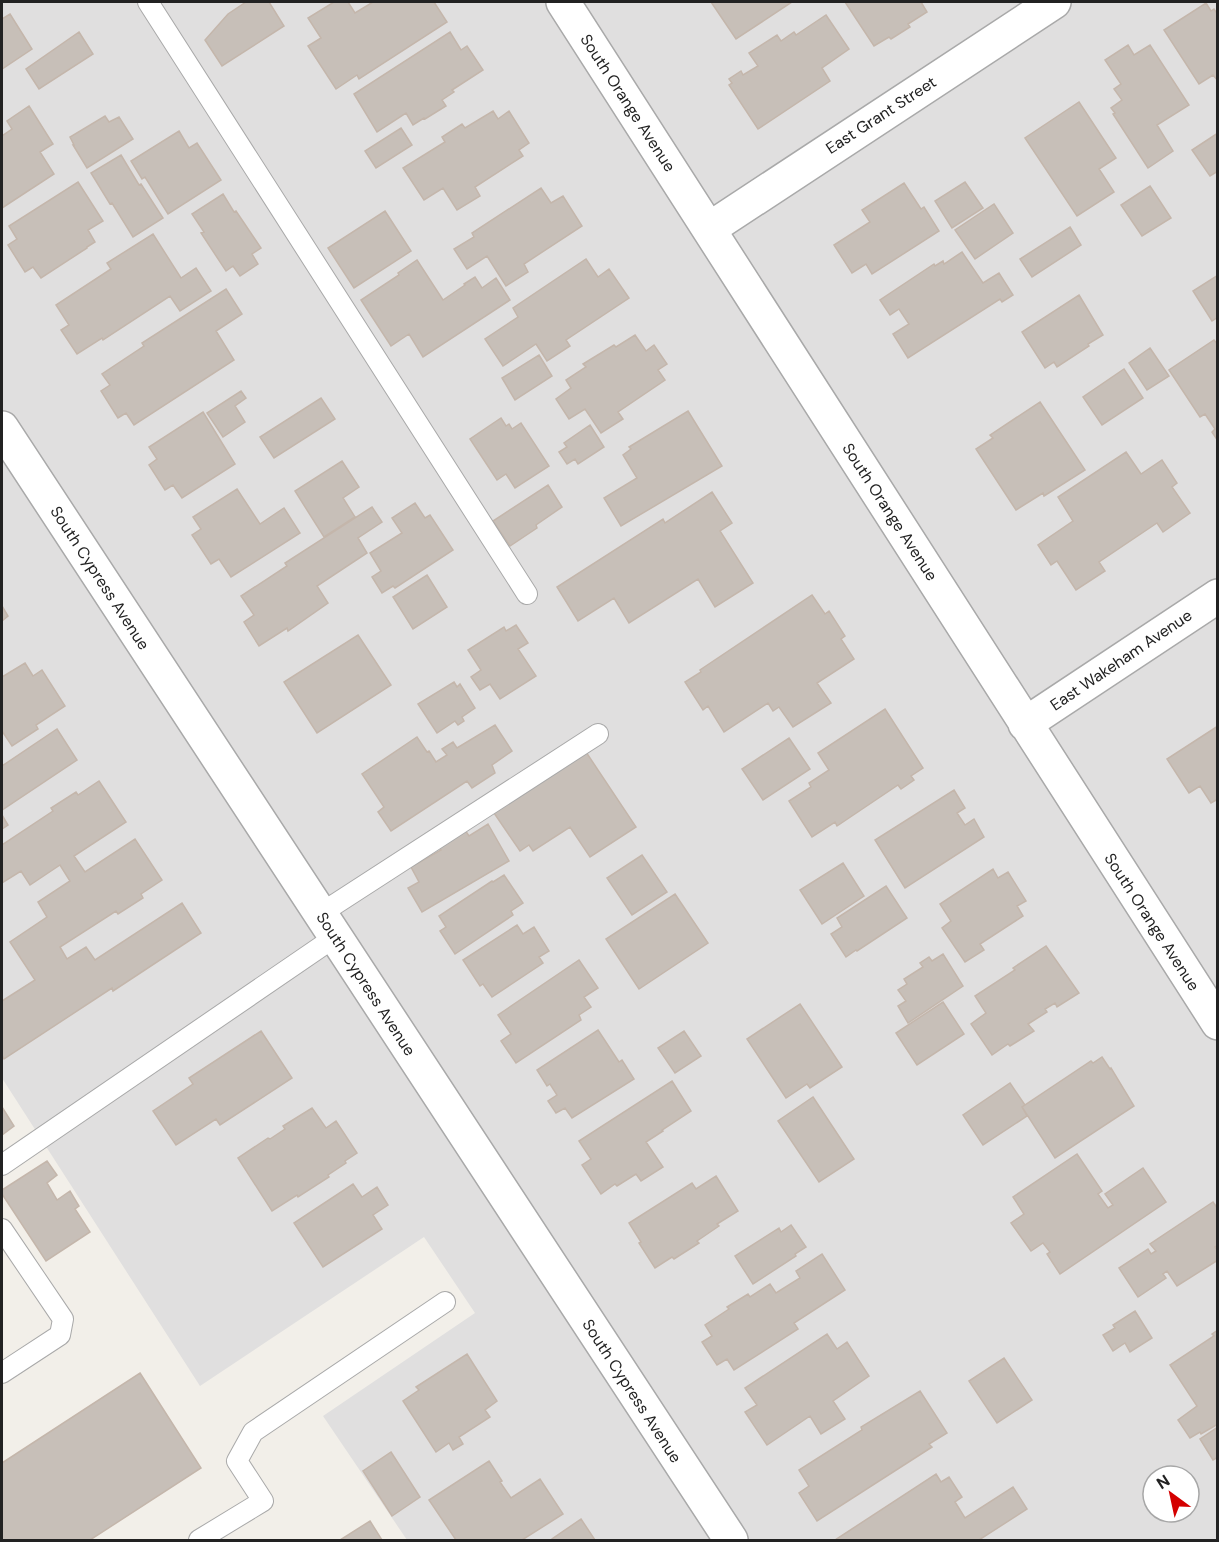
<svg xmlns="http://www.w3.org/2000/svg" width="1219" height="1542" font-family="'DM Sans',sans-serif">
<rect width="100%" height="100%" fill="#f2efe9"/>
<path fill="#e0dfdf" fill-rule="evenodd" d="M2,2h1215v1538h-810l-84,-124 152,-103 -51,-76 -224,149 -198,-308zM1153,1476h36v36h-36z"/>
<path fill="#c7bfb8" stroke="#c4b6ab" stroke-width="1.5" d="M246,2h23l15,24 -62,40 -17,-26 23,-26z
M334,2h14l7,11 18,-11h61l13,20 -88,57 -2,-4 -21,14 -28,-43 13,-8 -13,-20z
M711,2h81l-56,37z
M845,2h76l6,10 -19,12 2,3 -19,12 -2,-2 -15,9z
M1206,3l5,8 3,-2 4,6v66l-5,-6 -14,9 -35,-54z
M10,14l22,35 -30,20v-50z
M826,15l23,34 -27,19 8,13 -72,48 -29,-44 3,-2 -3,-4 12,-8 2,4 15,-9 -9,-13 28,-18 4,6 13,-9 2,3z
M79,32l14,22 -54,35 -13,-20z
M450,32l11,18 6,-4 16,24 -31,20 2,2 -12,8 4,6 -21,13 -1,-1 -11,7 -7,-12 -29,19 -23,-38z
M1128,45l6,10 16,-10 39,60 -32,20 16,26 -25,17 -35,-54 2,-1 -4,-5 11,-8 -8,-11 7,-5 -16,-24z
M1079,102l37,56 -17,11 15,23 -37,24 -52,-78z
M29,106l24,38 -13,8 14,22 -52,34v-72l10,-7 -5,-8z
M493,111l5,8 11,-8 20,32 -10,7 4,6 -48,31 5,9 -23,14 -14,-22 -19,12 -21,-32 42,-26 -3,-5 20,-13 3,4z
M105,116l4,6 10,-5 14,22 -46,29 -14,-23h1l-4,-8z
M401,128l11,17 -36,23 -11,-17z
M179,131l10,17 8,-5 24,37 -53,34 -23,-37 -3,2 -11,-18z
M1218,133v38l-8,5 -18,-26z
M121,155l18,30 2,-1 22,34 -30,19 -21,-34 -2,1 -19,-31z
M78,182l25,39 -15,9 7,12 -8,5v1l-46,30 -8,-11 -8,5 -17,-27 9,-6 -8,-13z
M965,182l18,26 -31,20 -17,-27z
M904,183l17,26 3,-2 15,24 -67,43 -6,-10 -14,9 -18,-28 36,-23 -8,-12z
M1150,186l21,32 -29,18 -21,-31z
M541,188l10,15 12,-7 19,30 -58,38 4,8 -22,14 -19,-30 -20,13 -13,-20 20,-12 -2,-4z
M223,194l11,18 2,-1 25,37 -9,6 6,10 -18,12 -7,-10 -7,5 -25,-38 3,-1 -12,-18z
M994,204l19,29 -38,26 -20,-29z
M385,211l26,40 -57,37 -26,-40z
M1070,227l11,18 -49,32 -12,-18z
M153,234l28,44 15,-10 15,23 -31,20 -10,-15 -67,44 -1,-2 -25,16 -16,-24 8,-5 -13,-20 55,-36 -4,-6z
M962,252l21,31 16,-10 14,22 -11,7 -2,-3 -92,59 -15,-24 16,-10 -10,-15 -9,6 -10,-15 54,-36 1,2 8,-5 1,3z
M586,259l12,18 11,-8 20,29 -63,42 4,6 -23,15 -11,-17 -33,22 -18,-27 33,-22 -5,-9z
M417,260l26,40 22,-15 -1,-1 11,-7 7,11 14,-10 14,22 -87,57 -14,-23 -18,12 -30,-46 38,-25 -1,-2z
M1218,275v42l-6,4 -19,-30z
M226,289l16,25 -26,17 18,29 -100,65 -8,-12 -8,5 -17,-27 9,-6 -8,-11 42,-28 -2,-3z
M1079,295l24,40 -15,9 1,2 -32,21 -3,-5 -9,6 -23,-36z
M635,335l11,16 8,-6 13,19 -9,6 7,10 -47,32 5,7 -22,14 -16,-24 -16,10 -13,-20 15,-11 -5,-8 20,-13 -3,-3 31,-19 2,2z
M1214,340l4,5v96l-6,-9 3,-3 -10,-15 -5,3 -31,-47z
M1150,348l19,28 -22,14 -18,-27z
M539,355l13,21 -37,24 -13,-22z
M1124,369l19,29 -41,27 -19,-28z
M241,391l5,7 -11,8 10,16 -22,15 -16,-24z
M321,398l14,21 -61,39 -14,-21z
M1040,402l45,68 -41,26 -1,-3 -27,17 -40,-61 17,-11 -3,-3z
M688,411l34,55 -101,60 -17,-28 33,-20 -14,-23 8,-6 -2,-2z
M203,412l32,52 -53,34 -9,-13 -8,5 -16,-25 8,-6 -8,-12z
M501,418l5,8 3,-2 3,5 9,-6 28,43 -34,22 -9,-14 -9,6 -27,-41z
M590,425l14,22 -26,17 -3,-5 -8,5 -8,-12 8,-5 -3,-4z
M1126,452l15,22 21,-14 15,23 -5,4 18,26 -27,19 -6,-9 -58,39 6,9 -29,19 -19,-29 -6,4 -13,-20 35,-24 -15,-24z
M342,461l17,26 -16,11 12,19 -31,20 -29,-46z
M548,485l14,22 -26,18 1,3 -27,18 -17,-25z
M237,489l23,35 24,-16 16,25 -69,44 -12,-18 -8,5 -19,-29 9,-6 -8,-12z
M712,492l20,31 -12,8 33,52 -38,24 -17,-28 -69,44 -15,-25 -36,23 -21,-34 106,-68 2,4z
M415,503l10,15 5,-3 23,35 -58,38 -2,-2 -11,7 -10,-16 9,-6 -11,-18 32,-20 -10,-15z
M372,507l10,15 -24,16 9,15 -50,33 11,17 -40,28 -1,-3 -28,18 -15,-24 10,-7 -13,-19 46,-30 -2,-3z
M427,575l20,32 -34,22 -20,-32z
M812,595l13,19 4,-3 16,25 -4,3 13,20 -37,24 14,20 -38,24 -14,-20 -6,4 -5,-8 -44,29 -16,-26 -5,4 -18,-28 16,-10 -1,-2z
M2,606l6,10 -6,5z
M516,625l12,18 -10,6 18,27 -36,23 -10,-15 -10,6 -9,-13 10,-7 -13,-20 36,-23 2,4z
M358,635l33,50 -74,48 -33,-51z
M25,663l8,13 9,-6 23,36 -29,19 2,4 -26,17 -10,-15v-54z
M454,682l3,5 3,-3 15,24 -13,9 2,4 -6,4 -3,-4 -18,12 -19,-29z
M885,709l38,59 -12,8 3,4 -13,9 -3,-4 -61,41 -2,-4 -23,15 -23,-36 22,-14 -2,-4 20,-13 -11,-17z
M495,725l17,26 -20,14 3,8 -23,15 -5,-7 -76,50 -13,-19 6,-5 -22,-33 55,-37 10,15 2,-1 7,11 11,-7 -5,-6 11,-7 4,6z
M1218,726v73l-7,4 -11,-17 -11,7 -22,-34z
M57,729l20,31 -75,50v-44z
M789,738l21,31 -47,31 -21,-31z
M586,752l50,75 -46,30 -20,-30 -37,24 -4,-6 -9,6 -26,-38z
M99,781l27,41 -52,34 11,16 50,-33 27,41 -21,14 2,4 -25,16 -2,-3 -56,36 7,12 19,-12 9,13 87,-57 19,30 -88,58 -1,-3 -108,71 -2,-4v-54l33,-21 -25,-38 37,-25 -9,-15 32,-21 -10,-16 -30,20 -9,-14 -19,12v-38l51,-34 -2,-3 25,-16 2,3z
M954,790l11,18 -8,5 8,12 9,-6 10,18 -79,51 -30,-48z
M2,815l6,10 -6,4z
M488,824l21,37 -87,51 -14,-24 11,-6 -8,-15 30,-17 -5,-8 27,-15 6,9z
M642,855l25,37 -35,23 -25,-37z
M843,863l21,33 -42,28 -22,-34z
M993,869l5,9 10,-6 18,29 -9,5 6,10 -43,28 4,6 -19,12 -23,-34 9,-7 -11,-17z
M504,875l19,28 -12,8 2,4 -58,39 -15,-23 6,-4 -7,-11 53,-35 1,1z
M886,886l21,32 -50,33 -1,-1 -10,7 -15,-23 11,-7 -5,-9z
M675,894l33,49 -69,46 -33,-50z
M517,925l6,9 11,-7 15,24 -10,6 4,6 -51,34 -9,-13 -3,2 -17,-26z
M1046,946l33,47 -22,14 -2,-4 -10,6 2,3 -19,12 6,7 -24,15 -2,-2 -16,11 -21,-31 15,-11 -11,-17 40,-26 -2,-2z
M943,954l20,32 -55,37 -10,-17 8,-5 -8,-11 9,-6 -3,-5 19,-12 -3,-4 9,-6 3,4z
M579,960l19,28 -14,9 7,10 -12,8 2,5 -65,43 -15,-22 10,-7 -13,-19z
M943,1002l21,32 -47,31 -21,-32z
M800,1004l42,63 -32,21 -3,-4 -21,14 -39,-59z
M598,1030l21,32 3,-2 12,19 -62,39 -7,-10 -9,5 -8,-12 9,-6 -7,-11 -3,2 -10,-16z
M261,1031l31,47 -72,47 -4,-6 -40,26 -23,-34 40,-27 -4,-6z
M684,1031l17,25 -26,17 -17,-25z
M1102,1057l8,12 1,-1 23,38 -79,52 -33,-51 69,-46 2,2z
M672,1081l19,30 -29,19 1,1 -17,11 17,25 -22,14 -5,-7 -19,12 -2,-2 -14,10 -19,-29 9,-6 -12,-18z
M1010,1083l15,22 -3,2 5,9 -44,29 -20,-30z
M813,1097l41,62 -35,23 -41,-61z
M2,1107l12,19 -12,9z
M312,1108l14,20 10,-7 21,32 -12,8 1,2 -18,12 1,2 -31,20 -1,-2 -25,16 -34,-53 30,-20 2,1 15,-10 -2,-3z
M1077,1154l25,37 -4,3 10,14 5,-3 -8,-11 38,-26 23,34 -106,72 -13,-20 3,-2 -7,-9 -12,8 -20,-28 13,-9 -11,-17z
M47,1161l10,14 -10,8 10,17 13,-9 9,15 -4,3 15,23 -44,29 -44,-67v-4z
M716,1176l22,35 -21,13 2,2 -22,15 2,2 -25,16 -2,-2 -17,11 -16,-25 2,-1 -12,-19 63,-40 4,6z
M353,1184l9,13 15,-10 11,18 -15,10 9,14 -59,38 -29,-44z
M1213,1202l5,7v36l-3,2 3,4v9l-41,26 -10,-15 -4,3 3,4 -28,19 -19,-29 29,-19 3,5 5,-3 -6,-7z
M791,1225l15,22 -11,7 1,2 -43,28 -18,-28 44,-28 2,4z
M822,1254l23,36 -51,33 4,6 -64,41 -7,-11 -10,6 -15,-23 10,-6 -7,-11 24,-16 -2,-2 21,-13 2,3 20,-13 6,9 24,-15 -4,-7z
M1135,1311l17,27 -22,14 -5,-9 -12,8 -10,-16 12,-7 -2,-3z
M1218,1330v94l-17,10 -1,-2 -10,6 -12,-18 19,-14 -27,-41 44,-29 -2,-2z
M827,1334l10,15 10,-7 22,34 -36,25 12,18 -24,15 -11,-18 -43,29 -22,-33 12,-7 -12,-17z
M467,1354l30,47 -12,9 5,7 -31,20 4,7 -10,6 -4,-7 -13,9 -33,-51 16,-11 -3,-3z
M1004,1358l28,42 -35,23 -28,-42z
M140,1373l61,95 -111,72h-88v-77z
M920,1391l27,42 -18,11 3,3 -115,74 -18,-28 10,-7 -10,-16 63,-40 -1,-3z
M1218,1427v30l-5,3 -13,-21z
M391,1452l29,45 -28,19 -29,-45z
M489,1461l13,20 -2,1 11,16 29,-19 23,35 -41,26h-66l-27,-40z
M936,1474l5,8 8,-5 13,20 -7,5 10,16 48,-31 14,22 -48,31h-144z
M581,1519l14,21h-43v-1z
M370,1521l12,19h-42z"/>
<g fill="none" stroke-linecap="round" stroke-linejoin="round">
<g stroke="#a9a9a9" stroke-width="22">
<path id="service" d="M148,2l379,592
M320,914l278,-180
M2,1165l333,-228
M2,1229l61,90 -3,16 -58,38
M199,1540l64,-39 -26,-40 16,-29 192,-130"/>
</g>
<g stroke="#a9a9a9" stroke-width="36">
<path id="minor" d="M563,2l655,1021
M709,229l345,-227
M2,428l729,1112
M1025,724l193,-128"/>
</g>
<use href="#service" stroke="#fff" stroke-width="20"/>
<use href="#minor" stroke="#fff" stroke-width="33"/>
</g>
<g text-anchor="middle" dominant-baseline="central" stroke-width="6" stroke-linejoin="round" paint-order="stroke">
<g font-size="16" fill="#222" stroke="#fff">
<text transform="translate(628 103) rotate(57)">South Orange Avenue</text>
<text transform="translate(881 115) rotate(-33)">East Grant Street</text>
<text transform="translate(890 512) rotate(57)">South Orange Avenue</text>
<text transform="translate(100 578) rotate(57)">South Cypress Avenue</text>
<text transform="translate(1121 660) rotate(-34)">East Wakeham Avenue</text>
<text transform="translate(1152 922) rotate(57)">South Orange Avenue</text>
<text transform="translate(366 984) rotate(57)">South Cypress Avenue</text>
<text transform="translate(632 1391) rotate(57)">South Cypress Avenue</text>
</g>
</g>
<rect width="1219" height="1542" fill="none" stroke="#222222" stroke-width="6"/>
<g transform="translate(1171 1494) rotate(327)"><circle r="28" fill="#ffffff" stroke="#a7a7a7" stroke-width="1.5"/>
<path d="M0-4.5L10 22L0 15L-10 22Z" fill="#d40000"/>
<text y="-9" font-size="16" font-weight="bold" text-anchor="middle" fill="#222222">N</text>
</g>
</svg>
